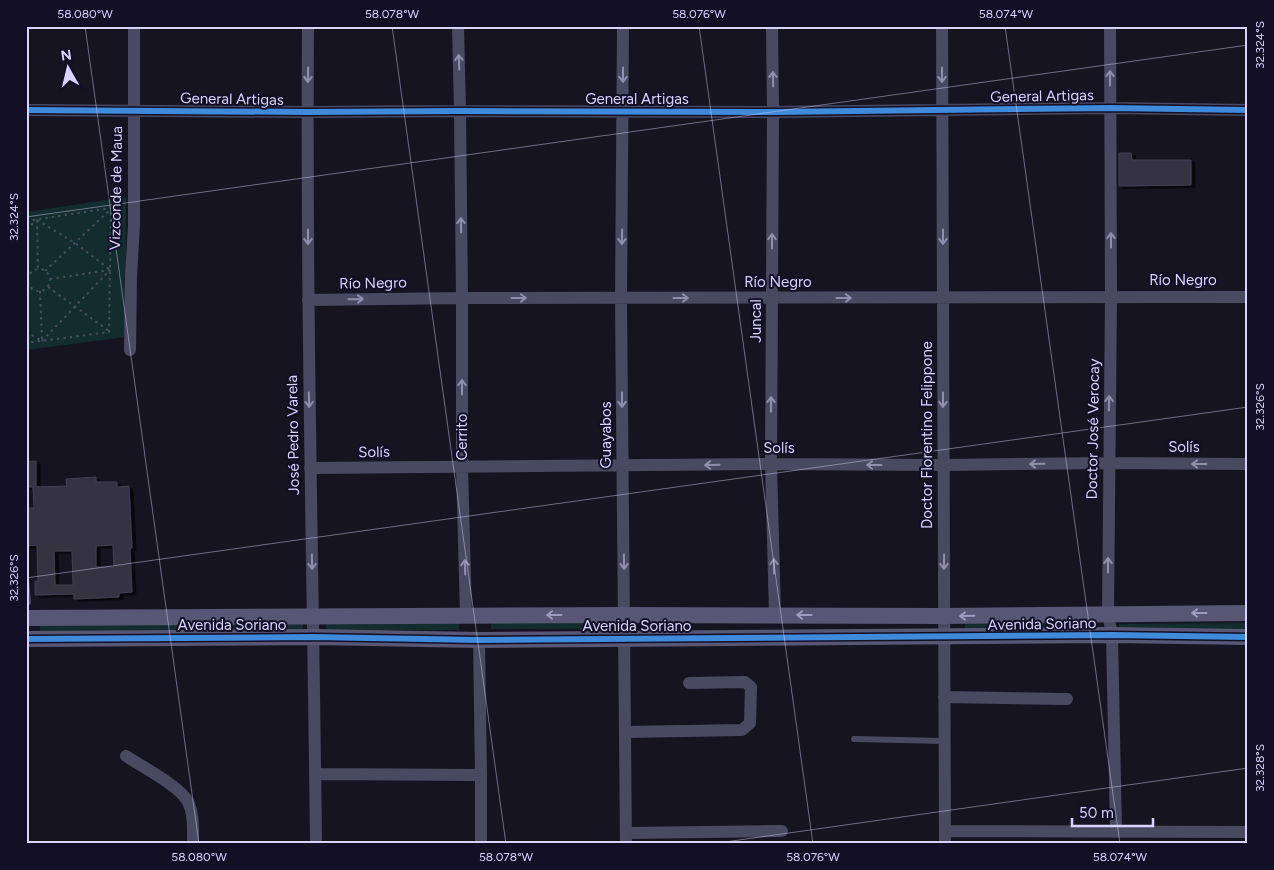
<svg xmlns="http://www.w3.org/2000/svg" width="1274" height="870" font-family="Figtree,sans-serif">
<defs>
<filter id="shadow"><feDropShadow dx="4" dy="2.5" stdDeviation="0" flood-color="#0009"/></filter>
</defs>
<rect width="100%" height="100%" fill="#161421"/>
<path fill="#132c2d" d="M126,197v140l-100,13v-138z
M1096,620v7l-131,2v-8z
M491,621l126,1v7h-126z
M303,622v9l-263,2v-9z
M326,622h133v8h-133z
M1248,623v7l-129,1v-7z"/>
<path fill="#343243" stroke="#433f54" fill-rule="evenodd" filter="url(#shadow)" d="M1119,153h12l1,7h59v25l-72,1z
M36,461v26l31,-1 -1,-7 30,-2v5h21v5l12,-1 3,62h-2l2,44 -13,1v4l-45,2v-5l-39,1v-14h3l-1,-36 -11,1v-38h8l-1,-21h-7v-25zM113,545l1,22h-18v-21zM54,551h18l1,34h-18z"/>
<g fill="none" stroke-linecap="round" stroke-linejoin="round">
<path stroke="#44505f" stroke-width="2" stroke-dasharray="2.5 4" stroke-linecap="butt" d="M37,220l38,23 34,26
M37,220l1,49
M26,221l85,-13 -2,124 -83,11
M26,229l11,-9
M28 280a11 11 0 1 1 22 0a11 11 0 1 1-22 0Z
M45,271l66,-62
M50,279l60,-9
M48,287l61,44
M40,291l2,50
M26,294l6,-5
M26,332l16,9
M42,341l68,-71"/>
<path stroke="#4a4962" stroke-width="6" d="M26,577l2,25
M854,739l91,2"/>
<path stroke="#4a4962" stroke-width="12" d="M308,26c-2,273 5,545 8,818
M458,26l2,85 2,187v169l4,149
M623,26c0,92 -2,184 -2,275 1,181 4,362 5,543
M772,26l1,86 -2,352 4,151
M942,26l3,818
M1110,26l1,271 -3,317 4,21 4,196
M26,110l282,2 152,-1 313,1 338,-4 137,2
M308,300l154,-2 786,-1
M130,350l1,-73 3,-52v-199
M310,468l461,-4 172,1 166,-2 139,1
M479,640l2,135v69
M944,697l123,2
M625,732l117,-2 8,-7 1,-36 -6,-5 -56,1
M126,756c15,10 55,31 62,46 6,12 5,28 5,42
M315,774l166,1
M945,831l303,1
M626,833l156,-2"/>
<path stroke="#575674" stroke-width="16" d="M26,618l599,-3 319,1 304,-3
M26,639l288,-2 165,3 633,-5 136,2"/>
<g stroke="#130f26" stroke-width="9">
<path id="cycleway" d="M26,110l282,2 152,-1 313,1 338,-4 137,2
M26,639l288,-2 165,3 633,-5 136,2"/>
</g>
<use href="#cycleway" stroke="#408adc" stroke-width="6"/>
</g>
<defs><path id="oneway-shaft" d="M-6 0H5M1.5-3L5.5 0L1.5 3" fill="none" stroke-width="1.6" stroke-linecap="round" stroke-linejoin="round" transform="scale(1.25)"/></defs>
<g stroke="#928eb0">
<use href="#oneway-shaft" transform="translate(459 62) rotate(-92)"/>
<use href="#oneway-shaft" transform="translate(308 75) rotate(91)"/>
<use href="#oneway-shaft" transform="translate(623 75) rotate(90)"/>
<use href="#oneway-shaft" transform="translate(942 75) rotate(90)"/>
<use href="#oneway-shaft" transform="translate(1110 78) rotate(-90)"/>
<use href="#oneway-shaft" transform="translate(773 79) rotate(-91)"/>
<use href="#oneway-shaft" transform="translate(461 225) rotate(-91)"/>
<use href="#oneway-shaft" transform="translate(308 237) rotate(90)"/>
<use href="#oneway-shaft" transform="translate(622 237) rotate(91)"/>
<use href="#oneway-shaft" transform="translate(943 237) rotate(90)"/>
<use href="#oneway-shaft" transform="translate(1111 240) rotate(-90)"/>
<use href="#oneway-shaft" transform="translate(772 241) rotate(-90)"/>
<use href="#oneway-shaft" transform="translate(519 298)"/>
<use href="#oneway-shaft" transform="translate(681 298)"/>
<use href="#oneway-shaft" transform="translate(844 298)"/>
<use href="#oneway-shaft" transform="translate(356 299) rotate(-1)"/>
<use href="#oneway-shaft" transform="translate(462 387) rotate(-90)"/>
<use href="#oneway-shaft" transform="translate(309 400) rotate(89)"/>
<use href="#oneway-shaft" transform="translate(622 400) rotate(90)"/>
<use href="#oneway-shaft" transform="translate(943 400) rotate(90)"/>
<use href="#oneway-shaft" transform="translate(1109 403) rotate(-89)"/>
<use href="#oneway-shaft" transform="translate(771 404) rotate(-90)"/>
<use href="#oneway-shaft" transform="translate(1037 464) rotate(179)"/>
<use href="#oneway-shaft" transform="translate(1199 464) rotate(-180)"/>
<use href="#oneway-shaft" transform="translate(712 465) rotate(179)"/>
<use href="#oneway-shaft" transform="translate(874 465) rotate(-180)"/>
<use href="#oneway-shaft" transform="translate(312 562) rotate(89)"/>
<use href="#oneway-shaft" transform="translate(624 562) rotate(89)"/>
<use href="#oneway-shaft" transform="translate(944 562) rotate(90)"/>
<use href="#oneway-shaft" transform="translate(1108 565) rotate(-90)"/>
<use href="#oneway-shaft" transform="translate(774 566) rotate(-91)"/>
<use href="#oneway-shaft" transform="translate(465 567) rotate(-92)"/>
</g>
<g stroke="#9e9bc0">
<use href="#oneway-shaft" transform="translate(1199 613) rotate(180)"/>
<use href="#oneway-shaft" transform="translate(554 615) rotate(180)"/>
<use href="#oneway-shaft" transform="translate(804 615) rotate(-180)"/>
<use href="#oneway-shaft" transform="translate(967 616) rotate(179)"/>
</g>
<path fill="none" stroke="#d9d4ff" stroke-width="1" stroke-opacity="0.45" d="M85,26l114,818M392,26l114,818M699,26l114,818M1005,26l115,818M26,217l1222,-172M26,578l1222,-171M711,844l537,-76"/>
<g text-anchor="middle" dominant-baseline="central" stroke-width="4" stroke-linejoin="round" paint-order="stroke">
<g font-size="15" fill="#d9d4ff" stroke="#130f26">
<text transform="translate(1042 96) rotate(-1)">General Artigas</text>
<text transform="translate(232 99) rotate(1)">General Artigas</text>
<text x="637" y="99">General Artigas</text>
<text transform="translate(116 188) rotate(-89)">Vizconde de Maua</text>
<text x="1183" y="280">Río Negro</text>
<text x="778" y="282">Río Negro</text>
<text transform="translate(373 283) rotate(-1)">Río Negro</text>
<text transform="translate(756 321) rotate(-90)">Juncal</text>
<text transform="translate(1093 429) rotate(-89)">Doctor José Verocay</text>
<text transform="translate(293 435) rotate(-91)">José Pedro Varela</text>
<text transform="translate(606 435) rotate(-90)">Guayabos</text>
<text transform="translate(927 435) rotate(-90)">Doctor Florentino Felippone</text>
<text transform="translate(462 437) rotate(-90)">Cerrito</text>
<text x="1184" y="447">Solís</text>
<text x="779" y="448">Solís</text>
<text transform="translate(374 452) rotate(-1)">Solís</text>
<text transform="translate(1042 624) rotate(-1)">Avenida Soriano</text>
<text x="232" y="625">Avenida Soriano</text>
<text x="637" y="626">Avenida Soriano</text>
</g>
</g>
<rect width="1274" height="870" fill="none" stroke="#130f26" stroke-width="55"/>
<g transform="translate(68 68) rotate(352)" stroke="#130f26" stroke-width="4" paint-order="stroke">
<path d="M0-4L9 19L0 12L-9 19Z" fill="#d9d4ff"/>
<text y="-8" font-size="14" font-weight="bold" text-anchor="middle" fill="#d9d4ff">N</text>
</g>
<path d="M1072 818v8h81v-8" fill="none" stroke="#d9d4ff" stroke-width="2.5"/>
<text x="1079" y="818" font-size="15" fill="#d9d4ff" stroke="#130f26" stroke-width="4" paint-order="stroke">50 m</text>
<rect x="28" y="28" width="1218" height="814" fill="none" stroke="#d9d4ff" stroke-width="2"/>
<g font-size="12" text-anchor="middle" fill="#d9d4ff">
<text x="85" y="18">58.080°W</text>
<text x="392" y="18">58.078°W</text>
<text x="699" y="18">58.076°W</text>
<text x="1006" y="18">58.074°W</text>
<text transform="translate(1260 45) rotate(-90)" y="4">32.324°S</text>
<text transform="translate(14 217) rotate(-90)" y="4">32.324°S</text>
<text transform="translate(1260 407) rotate(-90)" y="4">32.326°S</text>
<text transform="translate(14 578) rotate(-90)" y="4">32.326°S</text>
<text transform="translate(1260 768) rotate(-90)" y="4">32.328°S</text>
<text x="199" y="861">58.080°W</text>
<text x="506" y="861">58.078°W</text>
<text x="813" y="861">58.076°W</text>
<text x="1120" y="861">58.074°W</text>
</g>
</svg>
